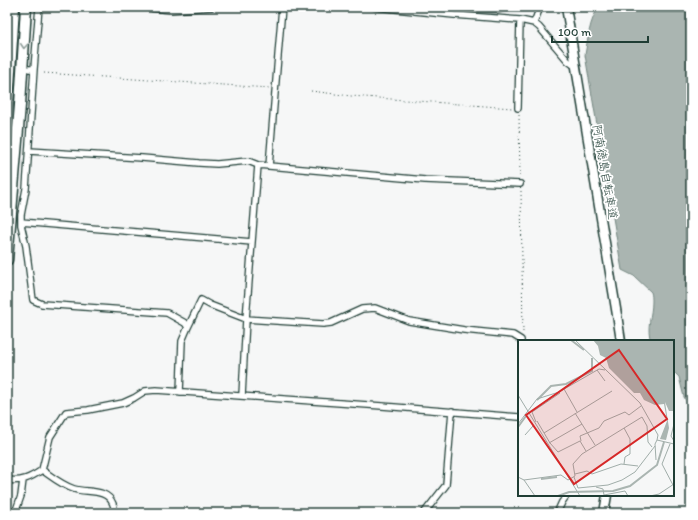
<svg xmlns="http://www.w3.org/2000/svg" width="698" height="520" font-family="Itim,'Klee One',sans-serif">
<rect width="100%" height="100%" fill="#f6f7f7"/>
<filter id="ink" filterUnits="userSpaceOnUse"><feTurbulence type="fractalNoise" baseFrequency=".025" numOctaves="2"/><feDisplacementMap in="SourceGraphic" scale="8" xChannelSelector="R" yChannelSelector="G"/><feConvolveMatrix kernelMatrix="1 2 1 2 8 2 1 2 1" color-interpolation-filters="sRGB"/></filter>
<g filter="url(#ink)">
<path fill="#aab5b1" stroke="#72857f" d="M599,7h92v402l-7,-12 -5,-20 -6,-6v-30h-22c-5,-13 1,-26 1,-39 0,-4 0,-7 -1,-10l-17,-16 -12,-6 -37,-215c3,-16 4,-34 14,-48z"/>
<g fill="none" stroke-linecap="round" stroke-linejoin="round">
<path stroke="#aab5b1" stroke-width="12" d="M466,7l28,3 7,-3"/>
<g stroke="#1f3d34" stroke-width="8">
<path id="street" d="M140,7l31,3 40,-3
M375,7l79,8 66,5 14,3 5,4 29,34 7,5
M534,23l6,-16
M29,69h5l5,-62
M34,69l-8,120 -5,26v10l5,21 7,54 9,4 125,9 18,10 3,4 -6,14 -2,51
M518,108l2,-88
M29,151l113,7 57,5 18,1 31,-3 10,4 11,1 156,14 95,4
M269,166l13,-159
M21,222l231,20
M188,327l13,-27 9,5 36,14 77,5 8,-1 31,-14 13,-1 34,13 55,9 49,5 8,5v1
M242,396l4,-77 12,-154
M42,470c10,7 21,16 32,19 13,4 33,-1 39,15 1,3 1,6 2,9
M7,480c15,2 23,-2 35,-10l8,-33 16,-25 22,-2 35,-7 11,-5 11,-7 11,-1 226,16 137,11
M15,513l6,-17 2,-16
M424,513l22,-28 6,-74
M557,513l5,-11 5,-7"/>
</g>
<g stroke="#1f3d34" stroke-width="11">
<path id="secondary" d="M566,7l51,308 4,26
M604,513l3,-18"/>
</g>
<g stroke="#1f3d34" stroke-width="13">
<path id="highway" d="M7,139l1,-36 6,-96
M7,260l13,-155 6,-98"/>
</g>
<path stroke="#1f3d34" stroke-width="1" stroke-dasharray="1 3" stroke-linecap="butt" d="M44,73l225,15
M311,91l40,5 161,12
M519,115l1,63
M521,191l2,143"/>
<use href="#street" stroke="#fff" stroke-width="5.5"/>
<use href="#secondary" stroke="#fff" stroke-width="8"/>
<use href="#highway" stroke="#fff" stroke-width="10"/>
</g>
<defs><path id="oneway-chevron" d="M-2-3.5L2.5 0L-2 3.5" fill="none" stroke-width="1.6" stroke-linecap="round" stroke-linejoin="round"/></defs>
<use stroke="#8f9e9a" href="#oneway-chevron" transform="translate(24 46) rotate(94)"/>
</g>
<g text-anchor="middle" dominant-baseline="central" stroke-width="3.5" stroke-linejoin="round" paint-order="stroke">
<g font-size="12" fill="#1f3d34" stroke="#fff">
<text transform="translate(605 172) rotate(80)">阿南徳島自転車道</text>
</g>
</g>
<g transform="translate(518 340)">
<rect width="156" height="156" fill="#f6f7f7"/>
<path d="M75,0h81v71h-5l-4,-9 4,26 -3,12 -6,-1 7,-18 -3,-17 -9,1 -11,-5 -4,-7h-6l-25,-25 -3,-10 -6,-3 -2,-9z" fill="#aab5b1"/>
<path fill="none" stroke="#aab5b1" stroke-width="2" d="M53,0l13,10M19,60l14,-14 15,-2 26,-13v-13M0,87l8,-11M23,139l16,-2M40,156l11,-4 44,-1 17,-5 27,-21 7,-23"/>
<path fill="none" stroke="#a0ada9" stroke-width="1" d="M57,0l65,63 18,32 -1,5 17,4M79,30l8,11M46,49l13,23M0,55l62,101M57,73l20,32M124,77l5,9 1,16 4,5M19,81l13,22 8,9 22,-11 6,10M18,82l-4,-10 28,-19M0,84l19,-25 22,-7 40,-23 6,1M156,84l-3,12 3,5M106,88l6,11v15l-5,3 -1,7M26,93l68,-42M7,95l8,-9M63,101l-1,-5 19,-8 5,-7 21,-9 4,3 12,-9M31,103l33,-19M152,104l-8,20 11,21M138,120l-1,-16 2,-4M57,134l12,-3 5,3 29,-10 17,2M0,137l6,3 11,16M56,137l4,11 30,-3 14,-5 13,-8 20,-26M6,140l37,-5 7,5 7,-4 -2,-12 9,-10 60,-37M78,147l7,2 1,6 21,-4 3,5M132,156l9,-2 15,-10"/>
<path fill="#d62828" fill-opacity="0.15" stroke="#d62828" stroke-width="2" d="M101,10l48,69 -93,65 -48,-69z"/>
<rect width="156" height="156" fill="none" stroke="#1f3d34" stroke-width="2"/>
</g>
<rect width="698" height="520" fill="none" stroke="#fff" stroke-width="24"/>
<rect x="12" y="12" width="674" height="496" fill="none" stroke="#1f3d34" stroke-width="1.5" filter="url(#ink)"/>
<path d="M552 36v6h96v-6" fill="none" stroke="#1f3d34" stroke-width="2"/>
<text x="558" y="36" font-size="12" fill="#1f3d34" stroke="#ffffff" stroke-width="3" paint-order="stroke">100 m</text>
</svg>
